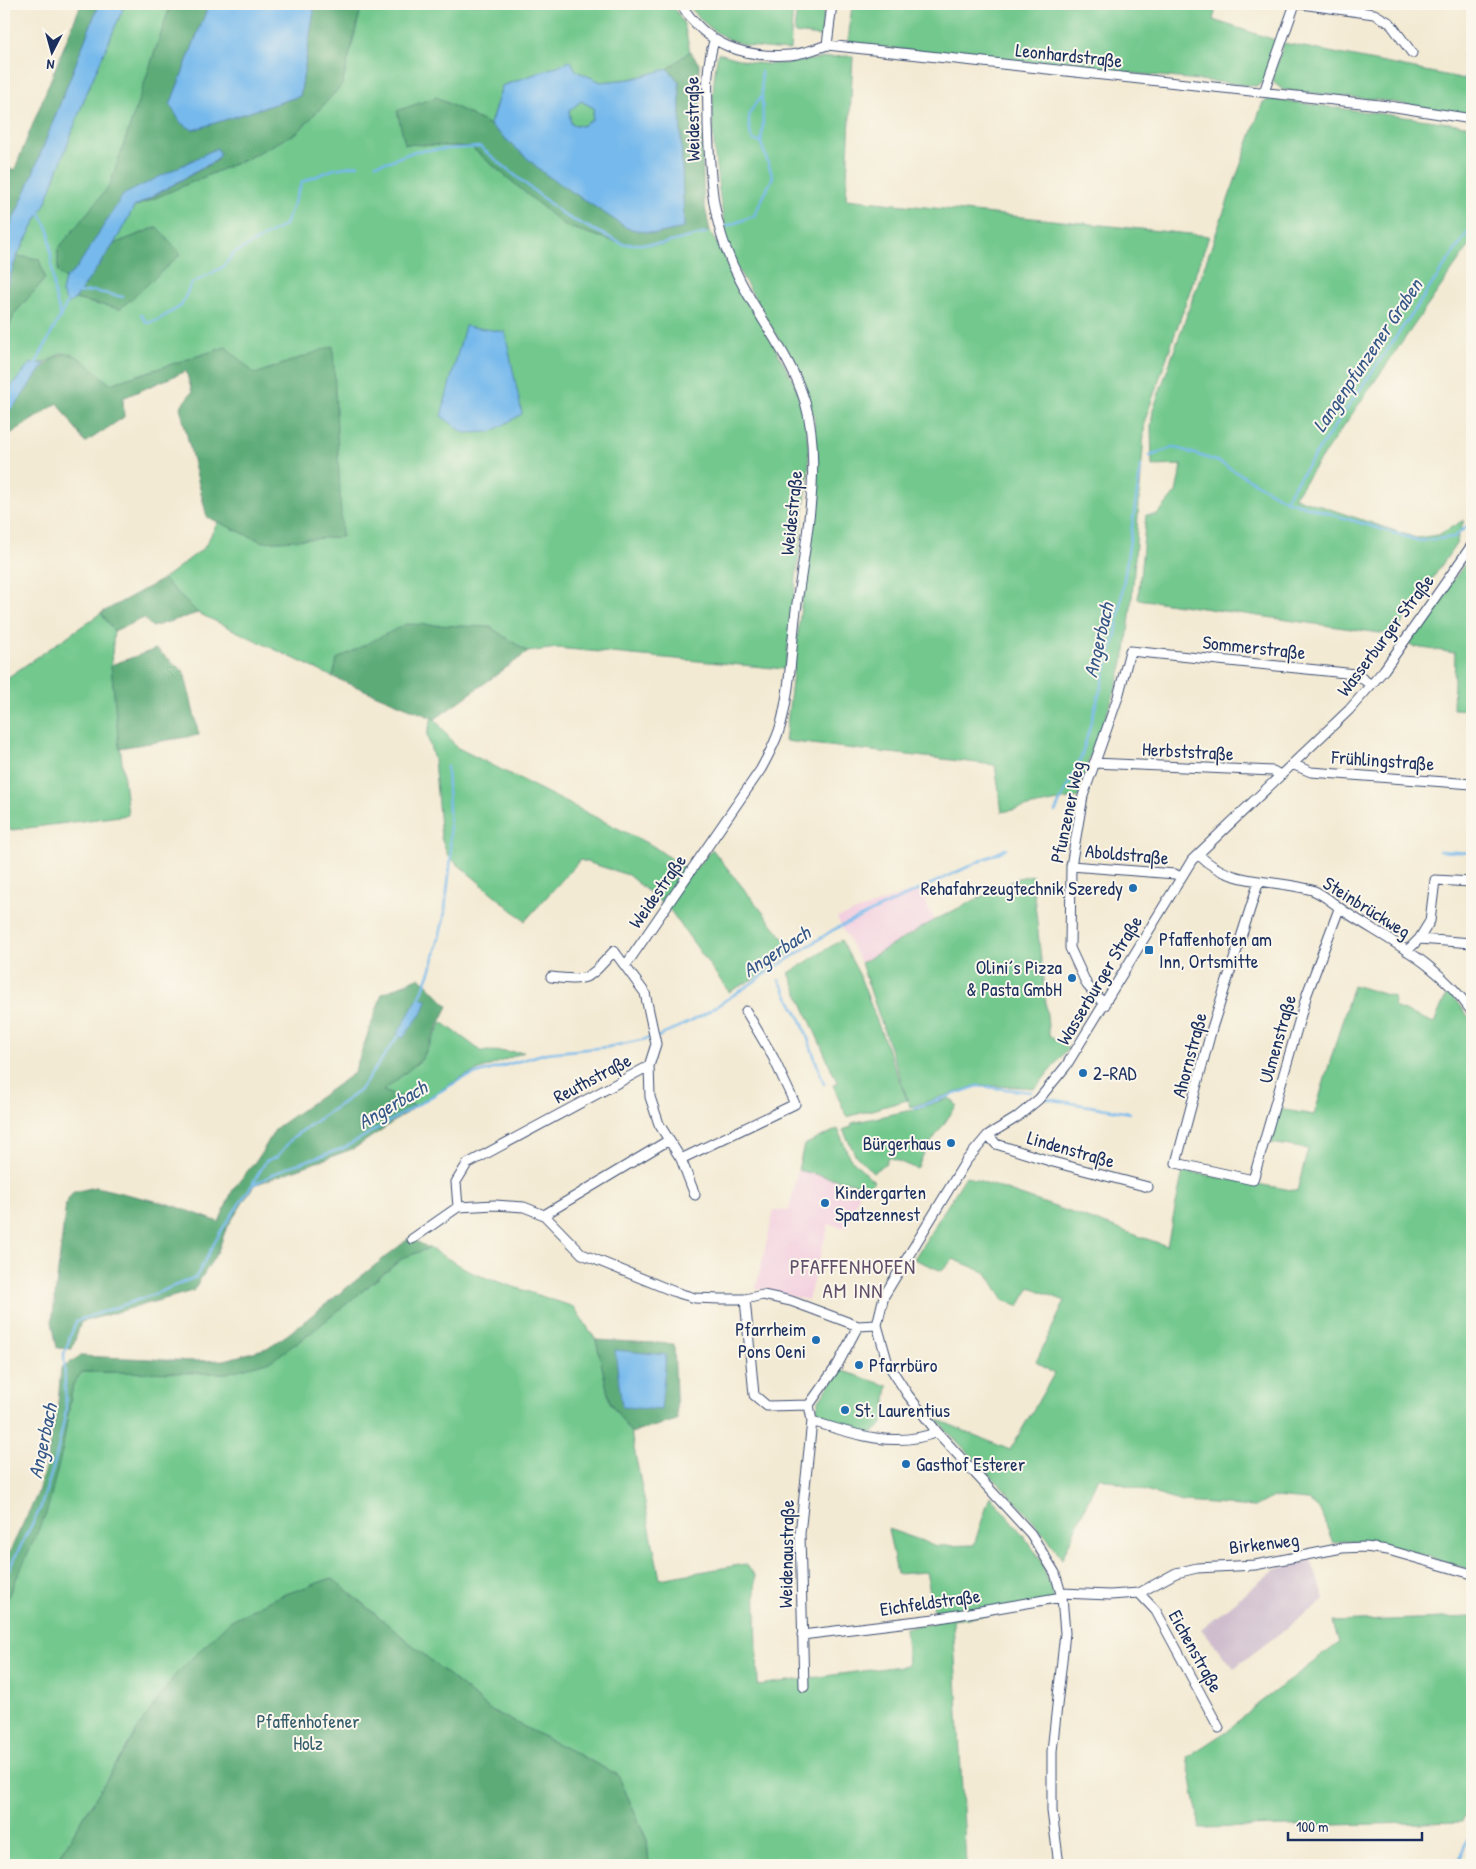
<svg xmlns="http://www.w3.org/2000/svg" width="1476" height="1869" font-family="'Patrick Hand',sans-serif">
<rect width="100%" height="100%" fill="#fbf7ec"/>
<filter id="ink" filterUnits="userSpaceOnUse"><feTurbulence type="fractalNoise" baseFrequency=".02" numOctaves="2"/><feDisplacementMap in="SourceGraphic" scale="10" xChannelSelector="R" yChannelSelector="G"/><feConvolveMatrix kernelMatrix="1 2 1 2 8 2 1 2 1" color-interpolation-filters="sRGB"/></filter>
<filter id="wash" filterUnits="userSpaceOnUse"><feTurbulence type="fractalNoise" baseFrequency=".0096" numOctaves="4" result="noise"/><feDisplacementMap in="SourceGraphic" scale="20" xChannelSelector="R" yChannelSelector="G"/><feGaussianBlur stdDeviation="1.12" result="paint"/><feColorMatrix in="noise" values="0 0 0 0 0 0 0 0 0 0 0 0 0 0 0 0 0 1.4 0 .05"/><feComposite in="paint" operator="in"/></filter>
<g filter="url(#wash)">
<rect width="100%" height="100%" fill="#f3ead3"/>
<path fill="#f3cfdf" d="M918,889l17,31 -74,43 -24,-45z
M798,1170l64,16 -15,42 -18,-4 -21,76 -52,-12 18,-78 15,1z"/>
<path fill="#cfbdce" d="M1311,1560l14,39 -91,69 -33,-39 73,-59z"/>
<path fill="#72c88d" stroke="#467c76" d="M125,4h46l-61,181 -52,65v22l7,7 -3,14 6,10 7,-4 24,6 58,-78 -43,17 20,-37 114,-49 50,-26 44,-47 20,-81h310l12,20 6,27 -22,18 -37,10 -30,3 -25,-11 -5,-10 -69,25 -12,39 -54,-28 -31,47 66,3 94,79 58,18 75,-9 12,-4 84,151c10,28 15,54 15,84l-22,191 -3,12 -227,-21 -29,4 -38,-25 -152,32 -5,18 -135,-64 -35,-34 41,-31 14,-26 45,20 -9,-168 -28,-27 -116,37 -38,-30 -11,-1 -16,10 -15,1 -26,31v-52l10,-29 31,-36 -6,-19 -22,-3 29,-54 40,-108z
M687,4h106l-3,46c-49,-3 -71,-7 -103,-46z
M797,4h28l-4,32 -27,-3z
M852,4h365l-4,16 65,21 -14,41 -8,4 -408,-42z
M1284,43l181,36 7,-4 -10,-19 10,-9v68l-87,-14 -102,-11 -10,-8 1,-11z
M718,53c12,3 25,8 38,10 27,5 67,-8 97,-7l-7,143 363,37 -64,184 -13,178 -6,52 -11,42 -26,68 -10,37 -77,15 -7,-47 -210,-24 31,-262 -2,-62 -18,-48 -68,-117 -8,-25 5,-1c-10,-53 -18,-120 -7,-173z
M1271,99l201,27v116l-178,255 122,41 22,-3 26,-15 -8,24 -62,91 -256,-36 8,-84h11l19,-23 6,-27 -30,1 -1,-39 2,-17 110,-308z
M581,101l13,7 -2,13 -10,5 -11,-2 -2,-13z
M1472,554v156l-19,-1 2,-56 -40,-6 -7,-4z
M101,613l13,18 -3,34 17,150 -124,16v-151z
M432,717l3,2 21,28 197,99 39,27 20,-24 81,101 -22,19 -42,23 -59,-82 -42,-35 -48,-15 -55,61 -77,-65 -7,-18 -7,-78 -7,-25z
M1032,875l17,160 19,13 -32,40 -57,-3 -69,22 -49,-144 74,-43 83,-42z
M841,940l18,34 48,126 -60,17 -14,-32 5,-1 -49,-111z
M1353,985l41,12v10l40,16 14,-32 24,30v550c-41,-12 -97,-38 -139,-28l-13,-33 -12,-10 -34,-3 -19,10 -72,-5 -85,-25 -36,82c-35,-54 -84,-93 -126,-140l74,31 44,-76 -18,-12 29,-61 -35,-14 -11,19 -15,-6 -17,-27 -34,-14 -11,12 -28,-12 52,-83 201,70 16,-75 114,20 11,-42 -37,-6 8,-34 35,6z
M442,1022l39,29 43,1 -64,26 -45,29 -10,-9 -23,-6 40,-33z
M949,1098l8,7 -32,46 -8,18 -29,-12 -3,7 -12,8 -17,-16 -13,-26 8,-3 1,-4 64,-14z
M838,1129l11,28 25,24 -5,6 -71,-17 6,-25z
M429,1248l46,26 99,33 22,33 14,62 21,31 29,146 85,-15 10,11 3,110 150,-20 -3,-37 31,-6 -10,-50 -29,2 -9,-45 49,17 37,-1 16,-49 34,40 16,23 17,46 -104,15 13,245h-317l-2,-25 -29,-65 -129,-66 -157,-131 -57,20 -45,23 -53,52 -34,48 -89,144h-50v-259l58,-155 11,-67 9,-12 145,1 81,-38 95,-77z
M840,1370l48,16 -5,38 -12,10 -43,-11 -12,-12 3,-11z
M1472,1617v182l-10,23 -262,6 -13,-71 40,-26 27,-24 85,-64 -6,-21z"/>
<path fill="#5dac78" stroke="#3c6e6b" d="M81,4h18l-71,182 -24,54v-75l10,6z
M171,4h38l-39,101 23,25 107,-34 15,-92h47l-20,81 -44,47 -50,26 -114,49 82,-46 1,-13 -93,47 -48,74 -11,10 -7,-7v-23l52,-64z
M690,51l9,13 5,138 6,29 -48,14 -39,-1 -58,-18 -94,-79 -66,-3 -8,-33 39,-14 54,28 55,49 82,54 28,6 29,-6 -5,-146 -11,-13z
M157,227l24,27 -61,55 -45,-10 39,-55z
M17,256l22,3 6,20 -31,35 -10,29v-49z
M333,346l9,191 -79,5 -56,-25 -27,-110 12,-15 -6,-21 -63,27 1,19 -39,26 -27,-40 -54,35v-22c15,-16 44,-68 67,-62 10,2 30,23 39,30l116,-37 29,27z
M163,579l35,34 -46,14 -8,-9 -30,13 -13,-18z
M406,624l84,3 38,25 -93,67 -102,-42 4,-18z
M156,649l28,23 15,63 -80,13 -8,-83z
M420,977l28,29 -26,53 -39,32 22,7 10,9 -60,41 -101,37 -28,44 -8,22 -25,40 -112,31 -9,27 -15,-1 -5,-26 14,-119 7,-11 23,-5 76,18 47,17 14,-33 26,-32 17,-29 78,-55 28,-79z
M412,1236l2,4 15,8 -26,10 -95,77 -37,26 -44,12 -145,-1 -9,12 -11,67 -15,60 -43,95v-43l33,-68 10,-34 11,-58 3,-35 19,-12 115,5 30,-1 42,-12 20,-13z
M596,1340l78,4 3,76 -46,13 -21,-31z
M332,1578l157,131 129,66 29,66 2,24h-595l89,-144 34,-48 53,-52 45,-23z"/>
<path fill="#76b9ec" stroke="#4874a5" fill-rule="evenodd" d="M99,4h26l-39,90 -40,108 -29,54 -13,38v-54l24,-54z
M209,4h106l-15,92 -107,34 -12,-7 -11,-18z
M571,61l5,10 25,11 30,-3 37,-10 11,13 5,146 -29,6 -28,-6 -82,-54 -55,-49 12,-39zM581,101l13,7 -2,12 -10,6 -11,-2 -2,-13z
M217,148l3,6 -4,6 -82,47 -20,37 -39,55 -7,5 -6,-11 3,-14 11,-10 47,-74z
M465,326l40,6 17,82 -31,18 -27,1 -23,-17z
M45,363l-28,40 -13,13v-21l26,-31z
M422,998l5,2 -3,10 -21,28 -6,-3 20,-35z
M615,1350l51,5 -5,55 -39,-3z"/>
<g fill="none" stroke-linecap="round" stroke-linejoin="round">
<path stroke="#76b9ec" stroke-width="2.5" d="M1465,77l7,10
M760,143l-8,-4c-6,-20 -4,-28 9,-42
M376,164l14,-3 25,-10 65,-4 85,69 58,28h39l44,-11
M39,211l10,20 5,60 7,27
M727,226l27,-10 19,-39 -12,-34 2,-19 -2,-52
M78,293l15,-2 30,6
M141,315l6,8 11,-3 23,-14 10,-22 32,-17 10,-13 52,-29 17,-43 32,-13 24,-4
M35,365l33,-64
M1150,456l24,-9 45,15 66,38 135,41 34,-4 18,-15
M1285,499l187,-273
M1055,812l26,-54 35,-124 25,-168
M1439,851l33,2
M779,980l23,42 22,62
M418,1002l13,-33 13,-51 7,-61 -4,-91
M1048,1099l82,14
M914,1108l64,-22 53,6
M253,1183l13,-22 12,-5 15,-19 66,-46 40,-56
M4,1578l36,-69 15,-47 11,-51 -2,-57 12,-33 76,-26 44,-18 25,-46 31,-46 36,-18 56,-19 119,-70 83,-25 62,-6 52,-11 43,-21 130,-85 173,-81
M1456,1865l16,-35"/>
</g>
</g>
<g filter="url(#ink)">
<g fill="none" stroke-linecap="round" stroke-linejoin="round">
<g stroke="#3b4b70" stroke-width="11">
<path id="minor" d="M681,4c25,41 62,54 109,51 12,-1 26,-6 37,-10l562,61 83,13
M1301,4l73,10 16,9 22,30
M827,45l5,-41
M1264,92l31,-88
M1094,763l179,8 7,4
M1292,764l19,8 161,12
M1198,854c32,33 72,24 114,36 12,4 24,16 35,23 48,31 92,51 125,99
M1071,866l104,8 5,3
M1259,881l-47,147 -36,135 77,17 54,-186 32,-85
M1419,939l11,-18 5,-41 37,2
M1407,951l12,-12 53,4
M626,965l135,-196c8,-15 16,-29 20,-45 9,-34 10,-71 14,-106 8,-65 29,-153 10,-216 -13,-43 -43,-80 -64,-120 -29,-53 -31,-100 -33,-158 0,-31 -3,-53 6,-83
M551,977c39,5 37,2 63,-26l31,42 11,51 -7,22 1,31 9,27 22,35 14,36
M1105,1005l-18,-20 -17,-37 1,-82 12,-70 35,-99 12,-46 226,23 15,11
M988,1135l8,9 57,18 95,25
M681,1159l114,-55 -22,-47 -27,-46
M458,1207l-2,-25 11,-18 182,-98
M544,1215l125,-75
M412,1239l46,-32 37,-2 29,2 20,8 38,39 93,38 20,6 25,1h25l18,-4 28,6 67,25 19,-1
M745,1299l9,96 13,11 42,-1
M812,1421c40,13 84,28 125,11
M1061,1593l49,2 29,-2 37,-20 21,-5 58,-3 87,-17 23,-1 23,3 84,24
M1139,1593l17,18 63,117
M802,1635l132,-16 128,-22
M804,1687l-4,-153 12,-113 -3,-16 29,-41 20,-38
M1059,1865l-7,-54v-60l13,-118 -3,-36 -7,-24 -24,-39 -94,-102 -29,-37 -20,-31 -11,-39 7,-29 82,-135 22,-26 28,-17 23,-19 27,-33 126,-206 157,-150 35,-40 88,-125"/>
</g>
<use href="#minor" stroke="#fff" stroke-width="9"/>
</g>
</g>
<g fill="#1f6fb2" stroke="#fbf7ec" stroke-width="2">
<circle cx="1133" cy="888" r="5"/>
<rect x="1144" y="945" width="10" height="10" rx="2.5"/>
<circle cx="1072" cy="978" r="5"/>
<circle cx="1083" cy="1073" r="5"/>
<circle cx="951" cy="1143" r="5"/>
<circle cx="825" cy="1203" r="5"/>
<circle cx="816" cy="1340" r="5"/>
<circle cx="859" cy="1365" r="5"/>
<circle cx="845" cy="1410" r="5"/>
<circle cx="906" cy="1464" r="5"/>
</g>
<g text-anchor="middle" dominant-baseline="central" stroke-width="4" stroke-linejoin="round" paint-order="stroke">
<g font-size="19" fill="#1b2f5e" stroke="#fbf7ec">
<text transform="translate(1069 55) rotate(6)">Leonhardstraße</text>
<text transform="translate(692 119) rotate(-91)">Weidestraße</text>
<text transform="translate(791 513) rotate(-84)">Weidestraße</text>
<text transform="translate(1385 635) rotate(-53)">Wasserburger Straße</text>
<text transform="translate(1254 647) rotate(6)">Sommerstraße</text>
<text transform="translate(1188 751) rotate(3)">Herbststraße</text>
<text transform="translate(1383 760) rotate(4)">Frühlingstraße</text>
<text transform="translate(1067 812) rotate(-78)">Pfunzener Weg</text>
<text transform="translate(1127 854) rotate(5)">Aboldstraße</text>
<text transform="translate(657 891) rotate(-55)">Weidestraße</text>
<text transform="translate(1367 907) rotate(32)">Steinbrückweg</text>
<text transform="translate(1099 980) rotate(-59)">Wasserburger Straße</text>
<text transform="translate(1277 1039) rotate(-74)">Ulmenstraße</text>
<text transform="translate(1189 1055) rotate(-75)">Ahornstraße</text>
<text transform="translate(592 1078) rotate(-28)">Reuthstraße</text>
<text transform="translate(1071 1149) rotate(16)">Lindenstraße</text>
<text transform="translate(1264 1543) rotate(-7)">Birkenweg</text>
<text transform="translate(786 1554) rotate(-89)">Weidenaustraße</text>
<text transform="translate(930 1602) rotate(-8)">Eichfeldstraße</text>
<text transform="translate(1196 1651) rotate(61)">Eichenstraße</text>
</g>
<g font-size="19" fill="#1b2f5e" stroke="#fbf7ec" text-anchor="start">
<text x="1123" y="888" text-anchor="end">Rehafahrzeugtechnik Szeredy</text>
<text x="1159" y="939">Pfaffenhofen am<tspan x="1159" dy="22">Inn, Ortsmitte</tspan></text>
<text x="1062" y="967" text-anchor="end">Olini´s Pizza<tspan x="1062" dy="22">&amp; Pasta GmbH</tspan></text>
<text x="1093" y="1073">2-RAD</text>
<text x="941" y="1143" text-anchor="end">Bürgerhaus</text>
<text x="835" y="1192">Kindergarten<tspan x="835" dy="22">Spatzennest</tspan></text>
<text x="806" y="1329" text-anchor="end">Pfarrheim<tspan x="806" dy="22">Pons Oeni</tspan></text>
<text x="869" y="1365">Pfarrbüro</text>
<text x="855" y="1410">St. Laurentius</text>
<text x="916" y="1464">Gasthof Esterer</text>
</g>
<g font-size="19" fill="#355d6c" stroke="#fbf7ec">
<text x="308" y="1721">Pfaffenhofener<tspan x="308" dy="22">Holz</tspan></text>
</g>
<g font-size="20" font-style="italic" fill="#365889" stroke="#fbf7ec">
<text transform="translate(1367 355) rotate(-56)">Langenpfunzener Graben</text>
<text transform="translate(1098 640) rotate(-77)">Angerbach</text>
<text transform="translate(776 951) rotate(-33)">Angerbach</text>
<text transform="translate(392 1104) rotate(-30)">Angerbach</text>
<text transform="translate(42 1441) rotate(-78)">Angerbach</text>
</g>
<g font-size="21" letter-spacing="1" fill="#62506b" stroke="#fbf7ec">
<text x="853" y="1266">PFAFFENHOFEN<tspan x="853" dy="24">AM INN</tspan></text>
</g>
</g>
<rect width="1476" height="1869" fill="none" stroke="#fbf7ec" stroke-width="20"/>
<g transform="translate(52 52) rotate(186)" stroke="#fbf7ec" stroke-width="4" paint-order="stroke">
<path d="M0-4L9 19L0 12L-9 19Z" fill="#1b2f5e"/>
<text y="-8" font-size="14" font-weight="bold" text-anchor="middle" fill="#1b2f5e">N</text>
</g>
<path d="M1288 1832v8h134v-8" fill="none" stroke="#1b2f5e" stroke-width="2.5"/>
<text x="1296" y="1832" font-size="15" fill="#1b2f5e" stroke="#fbf7ec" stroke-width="4" paint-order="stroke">100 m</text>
</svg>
